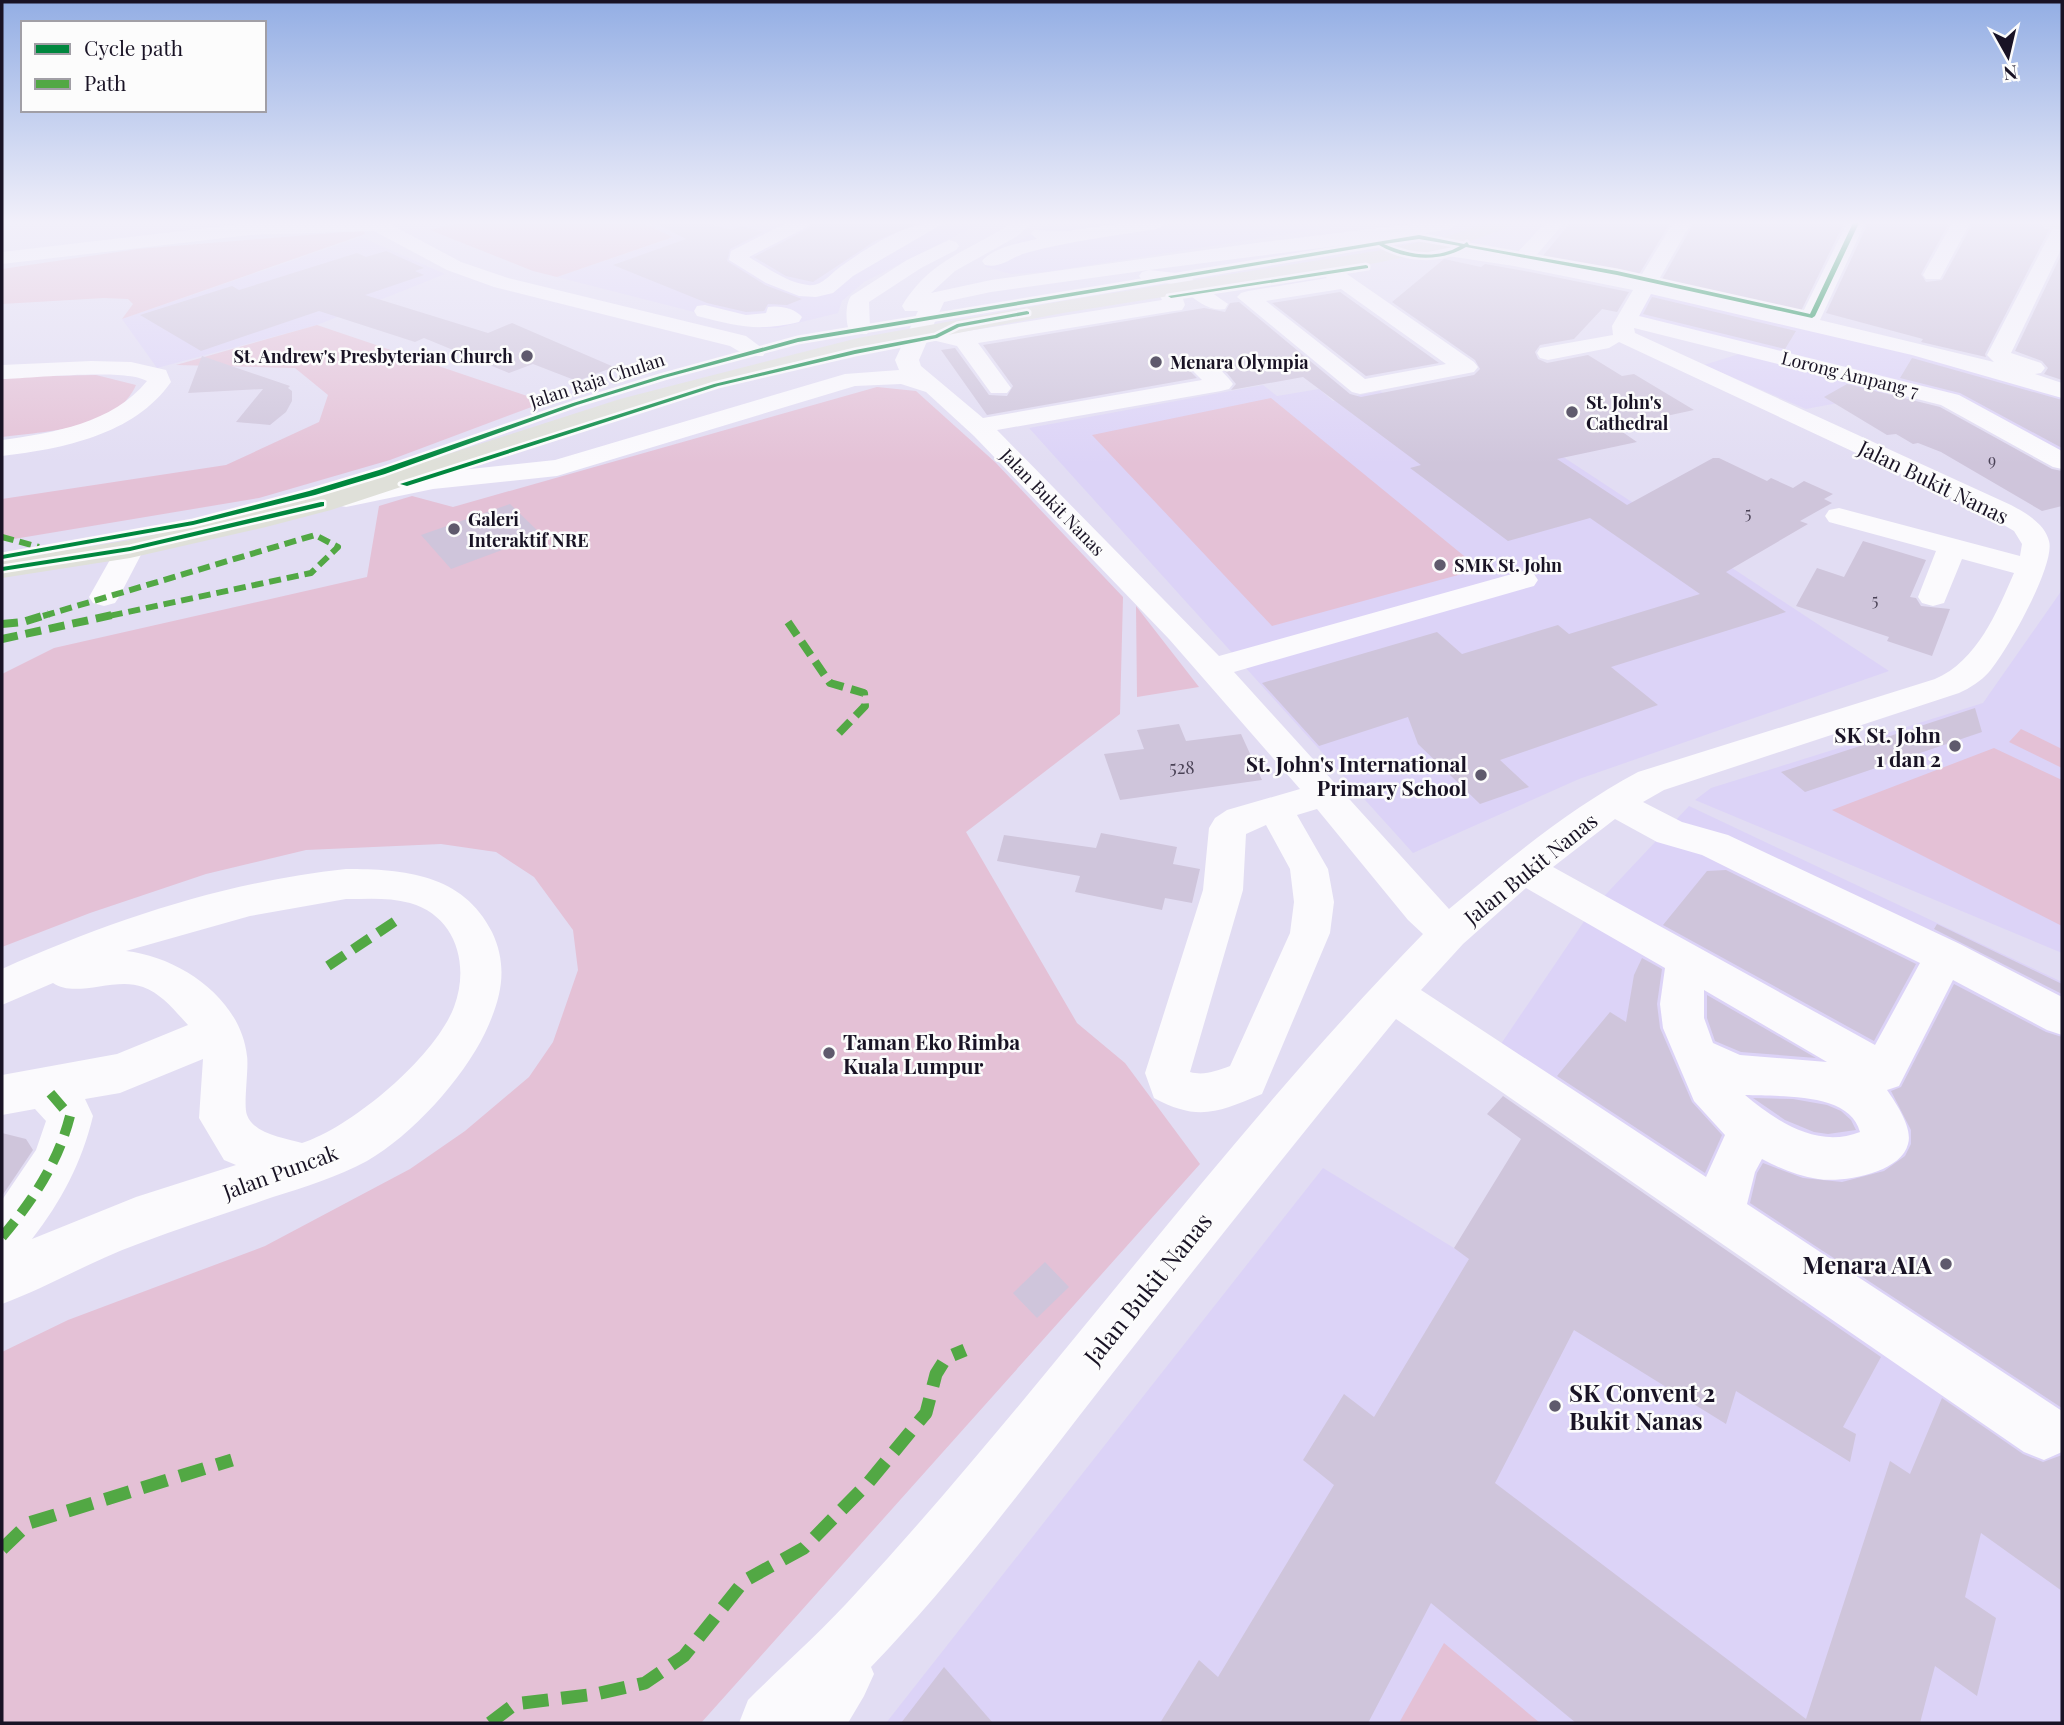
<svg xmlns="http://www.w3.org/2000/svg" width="2064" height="1725" font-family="'Playfair Display',serif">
<rect width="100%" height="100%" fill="#e2ddf3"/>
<path fill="#dcd3f7" d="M642,223h339l-117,59 -22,19 -4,12 -61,15 -24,-1 -196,-50 115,-39z
M1050,223h307l-311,49 -35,2 -25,-7 -3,-5z
M361,237l84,37 -128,51 -160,43 -35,-49z
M1648,292l265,60 149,44v62l-105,-58 -323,-82z
M1749,351l158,39 -101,19 -102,-44z
M1263,385l14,11 42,-7 14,12 47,-10 96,68 66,-16 347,228 -310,108 -166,74 -384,-425z
M2062,590v363l-367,-153 16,-12 272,-85z
M1689,806l373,176v741h-1176l437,-555 131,80 130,87 199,-1 25,-42 -322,-226 107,-158z"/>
<path fill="#e4c1d6" d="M459,223h183l31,14 -116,40 -24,-6 -103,-41z
M357,231h7l1,3 -243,85 11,-15 -5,-5 -24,-1 -102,6v-35l136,-20z
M317,325l228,77 -155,58 -131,38 -257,43v-42l224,-34 93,-43 9,-27 -33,-27 -119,-3z
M96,375l40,10c-20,46 -92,46 -134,52v-60z
M877,387l39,4 80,72 127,134 -3,117 -154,118 111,191 48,40 75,101 -499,559h-699v-371l66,-32 197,-74 145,-77 55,-38 64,-54 24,-35 25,-72 -5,-40 -39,-53 -38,-25 -55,-8 -135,6 -100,24 -116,39 -88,34v-273l52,-26 313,-71 12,-71 33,-10 41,11z
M1271,398l209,171 -208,57 -180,-191z
M1136,606l63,81 -62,10z
M2021,729l41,20v19l-53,-26z
M1994,748l68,32v146l-230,-116z
M1444,1643l96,80h-141z"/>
<path fill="#cfc5db" d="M655,223h51l25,7 11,-4 21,6 -33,17 -3,12 38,24 37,14 -15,6 -19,-1 -4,7 -18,1 -39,-9 -94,-38 73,-26z
M812,223h107l-44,18 -62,41 -27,-6 -32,-19 54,-28z
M1570,223h100l-32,53 -96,-19z
M1694,223h150l-44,90 -139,-32z
M1868,223h81l-28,51 5,8 16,-2 31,-57h68l3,5 5,2 -64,124 1,3 -65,-15 2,-3 -97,-26z
M386,251l38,17 -9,3 9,4 -59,20 123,38 24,-10 102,44 -37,14 -44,-17 -24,9 -85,-35 -9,4 -96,-31 -118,40 -61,-36 92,-29 7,4 118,-37 9,4z
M2062,253v127l-18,-6 4,-6 -6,-7 -27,-10z
M1444,259l37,8 4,-3 45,8 99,20 -12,20 -15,-3 -28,30 -34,6 -5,7 3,7 9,4 41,-8 34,21 12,-2 60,36 -79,17 22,15 -80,17 70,46 86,-47h6l48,23 4,-3 22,10 11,-7 29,13 -9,5 8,4 -32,18 8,3 -82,48 60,40 -175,55 47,38 -158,55 29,27 -49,17 -62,-60 -10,-27 -89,29 -57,-63 175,-51 25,22 96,-29 11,9 131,-40 -110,-76 -82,23 -98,-73 11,-3 -118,-88 -72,13 5,-6 -9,-11 -15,-12 -13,-2 -8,1 -5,7 11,11 -210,37 -46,-65 14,-2 34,47 18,1 6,-10 -30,-41 221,-37 21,4 5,-9 9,-1 111,92 11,3 113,-22 6,-6 -5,-9 -83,-58z
M1340,292l99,71 -73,13 -94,-73z
M1652,297l144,34 -11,18 -142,-35z
M202,356l88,30 -2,2 4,3v10l-6,11 -16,13 -34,-3 27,-33 -75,4z
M1912,358l150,42v48l-102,-55 -60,-15z
M1847,384l93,23 112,62 10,2v35l-20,5 -101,-59 -23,-9 -5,1 -17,-10 -9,1 -63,-38z
M510,504l32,31 -91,34 -30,-34z
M1863,541l63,19 -16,37 6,1 5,8 29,3 -18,47 -45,-15 2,-4 -93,-31 21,-38 27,9z
M1975,708l7,24 -177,60 -24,-20z
M1179,724l7,17 55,-7 21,46 -142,20 -16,-46 40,-5 -7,-19z
M1101,833l76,14 -4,17 27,5 -8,34 -27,-5 -3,12 -87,-18 5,-16 -83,-15 7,-26 92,13z
M1726,870l190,94 -42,77 -211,-116 44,-54z
M1937,924l125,60v10l-128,-65z
M1642,958l20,11 -5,35 3,24 32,74 30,33 -17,38 -148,-97 53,-64 16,10 8,-47z
M1954,984l92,48 16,5v371l-312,-205 7,-30 6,-10 40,15 39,4 42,-11 21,-15 6,-12v-14l-20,-39 10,-4z
M1707,995l109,63 -75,-6 -26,-11 -8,-23z
M1503,1096l378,261 -38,70 13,7 -6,28 -114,-71 -10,33 -152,-94 -79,153 311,236 84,-258 20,13 32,-76 81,56 20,8 19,-7v136l-81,-58 -16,64 31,21 -19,78 -42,-30 -15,57h-344l-145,-120 -63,120h-208l39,-63 19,17 116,-192 -31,-25 41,-66 30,23 95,-158 -15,-11 67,-109 -34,-25z
M1753,1098l40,1 34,6 14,6 10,9 5,10 -28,4 -14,-2 -29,-12z
M2,1133l24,6 7,11 -31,46z
M1045,1262l24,25 -32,31 -24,-25z
M944,1667l49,56h-92z"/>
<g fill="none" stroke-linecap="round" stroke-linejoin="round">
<path fill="#fbfafd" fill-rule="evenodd" d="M250,223h138l73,39 47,16 238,58 20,15 -3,5h-16l-17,-10 -236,-59 -47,-17 -73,-39 -124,4 -248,29v-12z
M786,223h23l-2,4 -58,30c17,10 39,26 59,28 14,2 23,-12 32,-18 30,-21 68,-47 104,-44l-91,53 -20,17 -17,4 -17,-1 -33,-13 -37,-23 2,-9z
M1012,223h21l-17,14 -61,34 -24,22 60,-13 257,-36 171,-21h40l-9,6 -59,10 -242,31 36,4 43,30 -3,5c-16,3 -28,-9 -40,-17l-3,4 3,9 -3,5 -8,1 -196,32 33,45 -4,5h-16l-34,-47 -29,-7 -9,21 2,6 62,52 219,-38 -13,-13 4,-5c16,-4 31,9 40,22l-4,5 -8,2 -224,39 222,226 293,-82 11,-3 11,3 4,6 -4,6 -300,86 215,237c60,-50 120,-100 189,-137l297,-93c42,-18 62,-67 79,-106l-52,-14 -18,44 -11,3 -11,-3 -4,-6 18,-46 -107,-29 -4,-6 4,-6 10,-2 181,48 2,-12 -8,-13 -36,-21 -359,-168 -10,6 -61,12 -8,-2 -3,-5 3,-5 73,-13 -1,-9 21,-36 -119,-24 -86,-13 -7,-2 -3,-4 3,-4 7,-2 88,13 29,-31h19l-30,35 105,21 34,-56h18l-34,60 144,33 46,-93h18l-45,97 174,42 -7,-7 66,-127 2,-4 7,-1v24l-51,106 30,10 4,5 -4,5 -6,1 27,9v15l-150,-43 -261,-61 -12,22 320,79 103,56v18l-9,-2 -112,-62 -307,-77 1,5 376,172c15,8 34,19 38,36 7,23 -43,112 -60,131 -8,9 -19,16 -30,21l-295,97 -21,12 39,20 46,13 232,109 102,53v38l-15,-5 -94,-50 -54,106 -12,4c9,13 26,38 21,54 -7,29 -65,39 -90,35 -20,-3 -39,-11 -56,-20l-7,13 -8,32 315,207v41l-18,8 -20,-8 -628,-433c-100,122 -198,245 -295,369 -74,95 -147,193 -230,279l3,7 -10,22 -16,27h-109l9,-23c36,-36 75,-70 109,-108 196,-213 364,-451 566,-658l-15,-14 -91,-111 -20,6 31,54 6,33 -4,31 -68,161c-43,18 -64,28 -108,4l-9,-25 58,-183 6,-62 6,-10 12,-8 73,-21 -131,-150 -195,-203 -48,-44 -25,-8 -46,2 -298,90 -124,13 -87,18 -10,-2 -4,-6 4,-6 97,-20 122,-13 290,-86 54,-4 -4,-10 23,-49h-13l-3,-5c28,-47 67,-55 110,-83zM1149,270l-7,2 -3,4 3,4 30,4 -12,12 2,4 -207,33 -22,-7 11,-24 47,-10zM1615,819l42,23 45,13 218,108 -45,82 -322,-178zM1266,825l24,44 4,33 -4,31 -60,133c-14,5 -26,10 -40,6l53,-182 3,-56zM1526,888l139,80 -5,36 3,24 31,73 31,34 -19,42 -285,-187 42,-46zM1704,990l123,72 -87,-7 -27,-12 -9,-25zM1745,1095c32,2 105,-4 115,37 -43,17 -84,-11 -115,-37z
M1123,223h43l-9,6c-44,7 -88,12 -131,24 -14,4 -26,16 -41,12l-3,-4c12,-14 38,-18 55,-22l-6,-5 3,-4 33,1z
M1952,223h18l-30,56h-14l-3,-4z
M949,240l7,2 3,4 -3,4 -35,18 -52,34 1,27 -3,5h-16c-6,-9 -6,-30 0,-38l56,-36z
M1324,261l7,2 143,99 4,5 -4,5 -114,22 -8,-2 -115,-95 4,-4 7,-2 79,-13 -13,-11 3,-4zM1341,289l105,75 -81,15 -99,-78z
M705,305l41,10 20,-2 2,-6c11,-2 27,1 34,10l-3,5c-42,10 -62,4 -102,-6l-3,-5 3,-5z
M91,361l40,1 35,8 5,12c-37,53 -109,67 -169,74v-16c51,-7 111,-17 145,-59 -20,-13 -116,-3 -145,-2v-14z
M130,540l10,3 4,6 -25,48 -4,6 -11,3 -11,-3 -4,-6 27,-48 4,-6z
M346,869c58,0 117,5 146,63 17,36 9,67 -7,101 -23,47 -73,102 -118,128 -30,16 -62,26 -94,36 -45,16 -91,30 -135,47 -47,17 -90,43 -136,60v-104l34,-50 10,-29 -11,-12 -33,6v-40l115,-21 71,-29c-13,-14 -26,-31 -45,-38 -28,-11 -67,12 -90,-4l-51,22v-36c110,-49 223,-87 344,-100zM346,899c21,0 43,-2 64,4 46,13 60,62 44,104 -19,50 -102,120 -152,136 -18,-5 -48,-9 -55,-28 -4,-9 2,-46 0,-59 -6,-57 -67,-99 -121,-105l124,-35zM203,1059l-4,59 25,42 12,5 -100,32 -104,42c29,-37 50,-77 61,-123l-8,-17 35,-6z"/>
<path fill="#dfe0d9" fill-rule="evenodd" d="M1486,223h25l-2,4 -52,19 -81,17 -313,50 -204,39 -221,57 -307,101 -65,17 -136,31 -128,20v-18l128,-20 181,-42 309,-99 238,-61 205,-37 313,-50 69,-14z
M2044,223h18v7l-16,-3z"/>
<path stroke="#52a844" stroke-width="6" stroke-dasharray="12 6" stroke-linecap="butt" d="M2,537l37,10
M43,616l272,-81 23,12 -27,26 -202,43"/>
<path stroke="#52a844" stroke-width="8" stroke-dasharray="16 8" stroke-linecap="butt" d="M788,622l42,61 34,10 1,13 -26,27
M2,624l21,-2 26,-8
M2,639l115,-25"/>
<path stroke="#52a844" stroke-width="10" stroke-dasharray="20 10" stroke-linecap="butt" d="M328,966l69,-46
M2,1237c31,-37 56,-74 68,-121l-26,-30"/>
<path stroke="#52a844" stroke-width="13" stroke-dasharray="26 13" stroke-linecap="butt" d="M2,1549l27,-26 203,-63
M490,1723l25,-19 81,-10 49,-11 39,-27 60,-75 60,-33 64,-65 58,-70 10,-39 10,-16 19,-8"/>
<g stroke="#fcfcfc" stroke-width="5">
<path id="cycleway" d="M1853,223h6l-44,93 -3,2 -195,-43 -151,-28c-27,16 -61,13 -87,-2l-581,97 -134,36 -87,27 -192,69 -70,21 -122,30 -191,34v-4l191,-34 116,-30 70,-21 194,-67 87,-27 138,-38 621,-103 45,9 3,-2 2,3 148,26 193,43zM1419,239l41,7c-24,14 -52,9 -76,-2z
M1366,265l2,1v2l-197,30 -3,-2z
M1027,311l2,1v2l-70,13 -22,11 -82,16 -137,32 -311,100 -7,-2 314,-100 141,-34 80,-15 22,-11z
M321,502h3v4l-194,45 -128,20v-4l128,-20z"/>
</g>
<use href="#cycleway" fill="#00873e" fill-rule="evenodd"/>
</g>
<linearGradient id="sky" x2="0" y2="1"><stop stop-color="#93aee4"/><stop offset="0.48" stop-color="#f2f0fa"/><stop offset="1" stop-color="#f2f0fa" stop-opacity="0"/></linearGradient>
<rect width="2064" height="464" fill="url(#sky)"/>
<g fill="#5f5a6d" stroke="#fcfcfc" stroke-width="2.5">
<circle cx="527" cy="356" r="7"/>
<circle cx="1156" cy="362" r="7"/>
<circle cx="1572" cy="412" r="7"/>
<circle cx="454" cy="529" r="7"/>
<circle cx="1440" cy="565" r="7"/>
<circle cx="1955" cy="746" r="7"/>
<circle cx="1481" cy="775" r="7"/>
<circle cx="829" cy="1053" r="7"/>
<circle cx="1946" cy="1264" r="7"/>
<circle cx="1555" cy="1406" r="7"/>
</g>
<g text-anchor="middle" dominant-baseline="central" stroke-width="5" stroke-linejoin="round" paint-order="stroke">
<g font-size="16" fill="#4a4256">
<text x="1992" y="459">9</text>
<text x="1748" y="512">5</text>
<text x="1875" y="599">5</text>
</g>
<g font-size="18" font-weight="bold" fill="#191325" stroke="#fcfcfc" text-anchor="start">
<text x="513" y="356" text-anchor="end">St. Andrew's Presbyterian Church</text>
<text x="1170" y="362">Menara Olympia</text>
<text x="1586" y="402">St. John's<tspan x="1586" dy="21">Cathedral</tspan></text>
<text x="468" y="519">Galeri<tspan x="468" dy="21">Interaktif NRE</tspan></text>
<text x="1454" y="565">SMK St. John</text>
</g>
<g font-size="18" fill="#191325" stroke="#fcfcfc">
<text transform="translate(1850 374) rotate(14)">Lorong Ampang 7</text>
<text transform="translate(597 380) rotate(-18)">Jalan Raja Chulan</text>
<text transform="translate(1053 502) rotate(46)">Jalan Bukit Nanas</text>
</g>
<g font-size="18" fill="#4a4256">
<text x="1182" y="767">528</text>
</g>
<g font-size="21" fill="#191325" stroke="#fcfcfc">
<text transform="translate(1934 481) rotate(26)">Jalan Bukit Nanas</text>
<text transform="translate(1530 868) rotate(-39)">Jalan Bukit Nanas</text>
<text transform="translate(280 1171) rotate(-20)">Jalan Puncak</text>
</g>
<g font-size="21" font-weight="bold" fill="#191325" stroke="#fcfcfc" text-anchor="end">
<text x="1941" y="734">SK St. John<tspan x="1941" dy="24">1 dan 2</tspan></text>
<text x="1467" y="763">St. John's International<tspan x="1467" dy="24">Primary School</tspan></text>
<text x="843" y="1041" text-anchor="start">Taman Eko Rimba<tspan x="843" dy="24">Kuala Lumpur</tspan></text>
</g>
<g font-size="24" font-weight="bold" fill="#191325" stroke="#fcfcfc" text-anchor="end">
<text x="1932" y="1264">Menara AIA</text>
<text x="1569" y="1392" text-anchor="start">SK Convent 2<tspan x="1569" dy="28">Bukit Nanas</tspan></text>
</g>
<g font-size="24" fill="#191325" stroke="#fcfcfc">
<text transform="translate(1147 1288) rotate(-51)">Jalan Bukit Nanas</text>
</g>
</g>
<rect width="2064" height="1725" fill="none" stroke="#191325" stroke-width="7"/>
<rect x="21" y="21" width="245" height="91" fill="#fcfcfc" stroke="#a19fa6" stroke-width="2"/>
<rect x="35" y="44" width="35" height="10" fill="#00873e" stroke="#a19fa6" stroke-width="2"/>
<text x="84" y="56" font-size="21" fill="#191325">Cycle path</text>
<rect x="35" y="79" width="35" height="10" fill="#52a844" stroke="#a19fa6" stroke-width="2"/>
<text x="84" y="91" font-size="21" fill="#191325">Path</text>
<g transform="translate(2008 56) rotate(172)" stroke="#fcfcfc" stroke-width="5" paint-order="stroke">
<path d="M0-5L12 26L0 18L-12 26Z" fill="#191325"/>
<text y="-10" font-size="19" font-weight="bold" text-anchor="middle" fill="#191325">N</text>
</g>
</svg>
